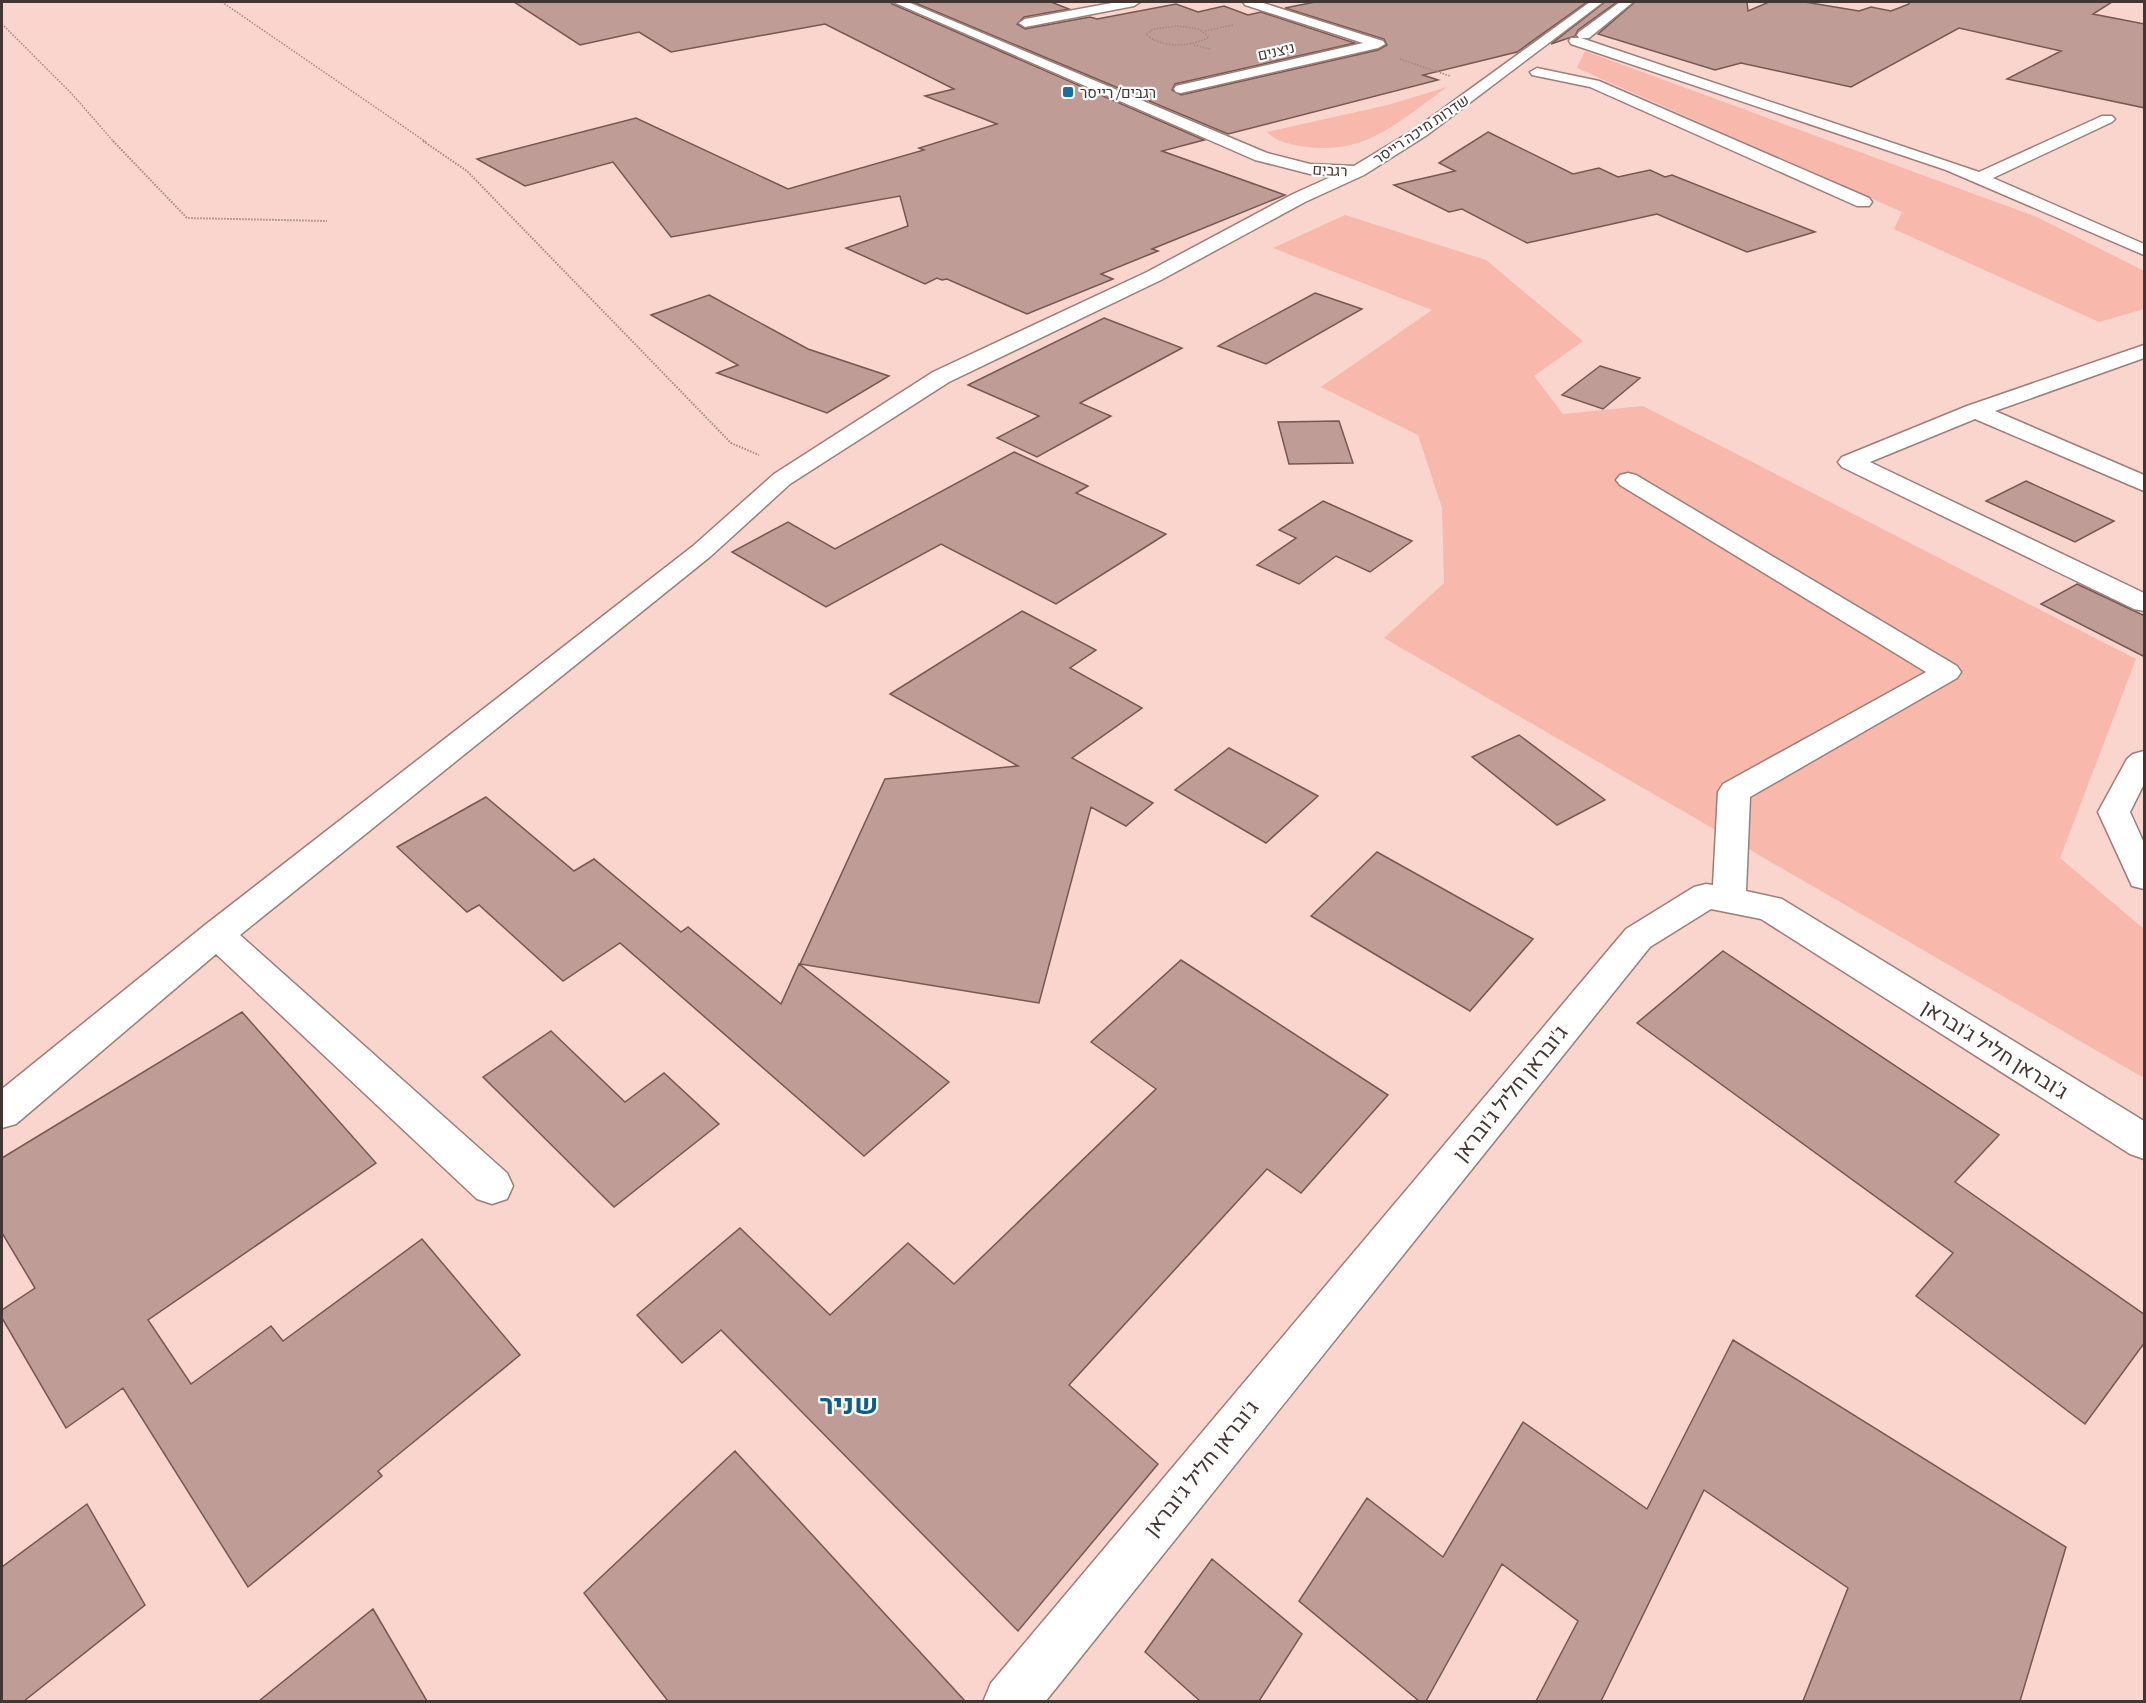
<svg xmlns="http://www.w3.org/2000/svg" width="2146" height="1703" font-family="'PT Sans Narrow',Heebo,sans-serif">
<rect width="100%" height="100%" fill="#fad5ce"/>
<path fill="#f8b8ac" d="M1585,51l452,166 107,54v38l-45,13 -205,-93 8,-17 -325,-144z
M1447,87c-50,35 -81,70 -147,59 -13,-3 -23,-4 -33,-14l121,-27z
M1345,215l141,45 97,81 -49,35 29,38 80,-8 493,253 -76,199 84,71v149l-760,-440 60,-55 -2,-75 -24,-73 -97,-48 111,-77 -159,-62z"/>
<path fill="#bf9d96" stroke="#765751" stroke-width="1.5" d="M514,2h377l1,2 312,136 -42,11 123,44 -133,54 6,2 -57,23 12,5 -86,35 -80,-35 -5,1 -5,-2 -12,6 -79,-36 62,-22 -8,-30 -229,41 -58,-75 -88,24 -48,-27 159,-41 152,71 136,-39 -5,-2 78,-24 -72,-28 29,-7 -129,-65 -154,28 -32,-20 -59,13z
M913,2h138l18,7 -45,8 -7,7 8,5 65,-12 7,2 79,-15 22,8 26,-6 24,9 13,-3 94,31 -180,41 -3,6 9,5 197,-45 9,-5 -3,-6 -99,-31 30,-6h272l-70,50 -94,23 15,5 -210,54z
M1605,2h12l-39,28 -3,6 -24,8z
M1635,2h112l1,9 21,-9h36l54,9 12,-4 20,4 18,-7v-2h203l-19,12 52,10v84l-138,-29 54,-28 -102,-23 -108,59 -110,-24 -26,7 -117,-36z
M1488,132l85,42 26,-6 19,9 32,-7 15,7 7,-2 143,57 -68,20 -90,-38 -130,29 -65,-34 -13,3 -55,-27 61,-14 -16,-8z
M1315,293l47,16 -96,55 -48,-18z
M709,295l99,54 81,27 -62,37 -110,-40 21,-8 -87,-50z
M1104,318l78,30 -102,55 31,13 -74,41 -40,-19 42,-22 -71,-31z
M1600,366l40,12 -37,31 -41,-14z
M1339,421l14,42 -64,1 -11,-42z
M1014,452l74,34 -12,7 90,41 -110,70 -115,-60 -115,63 -94,-55 56,-30 47,27z
M2026,481l88,40 -39,21 -89,-41z
M1323,501l89,40 -42,31 -34,-16 -37,28 -42,-19 39,-27 -17,-8z
M2077,584l68,32v41l-104,-53z
M1022,611l74,39 -26,18 72,40 -70,50 81,45 -27,23 -35,-19 -52,196 -239,-39 85,-185 133,-13 -128,-72z
M1519,735l86,65 -48,25 -85,-68z
M1229,748l89,48 -52,47 -91,-53z
M486,797l88,74 20,-12 87,73 7,-5 93,77 18,-40 150,118 -85,74 -244,-213 -57,38 -84,-76 -12,7 -70,-65z
M1377,852l156,87 -63,72 -159,-95z
M1723,951l276,184 -44,47 190,133v27l-60,82 -169,-128 37,-43 -316,-230z
M1181,960l207,135 -87,98 -34,-24 -198,216 89,79 -140,167 -297,-301 -39,33 -45,-48 103,-87 90,87 78,-72 46,41 202,-195 -65,-47z
M242,1012l134,151 -228,157 43,64 80,-58 12,15 139,-102 98,116 -142,116 4,5 -134,111 -125,-199 -57,40 -64,-110v-8l33,-22 -33,-55v-75z
M551,1031l74,71 39,-29 55,51 -105,83 -131,-130z
M1733,1340l333,207 -46,154h-217l45,-113 -144,-98 -103,211h-65l42,-80 -76,-57 -76,137h-7l-120,-100 68,-103 76,59 80,-135 124,87z
M735,1451l230,250h-297l-84,-108z
M87,1504l58,101 -121,96h-22v-134z
M1212,1559l90,75 -43,67h-59l-55,-49z
M373,1609l54,92h-168z"/>
<g fill="none" stroke-linecap="round" stroke-linejoin="round">
<g stroke="#9e7d77" stroke-width="3">
<path id="minor" d="M893,2h15l359,151 43,11 44,2 61,-37 175,-127h13l-176,133 -63,40 -59,27 -144,78 -212,102 -159,102 -79,72 -471,379 267,238 6,13 -6,13 -15,5 -15,-5 -261,-245 -200,170 -14,4v-39l203,-164 488,-379 81,-72 159,-102 214,-100 146,-78 42,-19 -25,-1 -55,-14z
M1117,2h23l-6,4 -109,21 -6,-4 6,-4z
M1243,2h17l123,39 2,3 -7,4 -197,45 -5,-1 -2,-3 2,-3 187,-43 -118,-38z
M1620,2h13l-44,36h-8l398,134 123,-56h10l3,3 -3,3 -119,56 151,66v11l-198,-85 -375,-126 -2,-3 2,-3h8l-2,-3 2,-3z
M1537,68l62,13 270,117 3,4 -3,4h-12l-267,-119 -58,-12 -2,-3z
M2144,345v13l-149,53 149,64v16l-169,-72 -105,43 274,131v18l-10,-2 -292,-142 -4,-5 4,-5 125,-51z
M1628,473l8,2 321,191 4,6 -4,6 -207,119 -4,94 36,8 362,222v38l-14,-5 -369,-235 -50,-10 -61,38 -605,755h-62l8,-19 635,-754 68,-42 12,-3 7,1 5,-93 5,-8 203,-112 -306,-187 -4,-5 4,-5z
M2144,751v33l-14,28 14,31v46l-12,-3 -34,-74 29,-53 6,-5z"/>
</g>
<path stroke="#a38983" stroke-width="1.5" stroke-dasharray="1.5 1.5" stroke-linecap="butt" d="M222,2l204,140
M2,24l70,70 42,48
M1177,26l22,3 10,8c-17,10 -48,12 -63,-3l8,-5z
M1205,31l28,-6
M1194,45l16,4
M1400,59l50,17"/>
<path stroke="#a38983" stroke-width="2" stroke-dasharray="1.5 1.5" stroke-linecap="butt" d="M113,141l74,77 140,3
M423,141l44,30 264,272 28,12"/>
<use href="#minor" fill="#fff" fill-rule="evenodd"/>
</g>
<rect fill="#1a6e9f" stroke="#fff" stroke-width="2" x="1062" y="86" width="12" height="12" rx="3"/>
<g text-anchor="middle" dominant-baseline="central" stroke-width="4.5" stroke-linejoin="round" paint-order="stroke">
<g font-size="15" fill="#433532" stroke="#fff">
<text transform="translate(1276 51) rotate(-13)">ניצנים</text>
<text transform="translate(1421 129) rotate(-34)">שדרות מיכה רייסר</text>
<text transform="translate(1330 170) rotate(3)">רגבים</text>
</g>
<g font-size="15" fill="#433532" stroke="#fff" text-anchor="start">
<text x="1080" y="92">רגבים/ רייסר</text>
</g>
<g font-size="21" fill="#433532" stroke="#fff">
<text transform="translate(1995 1049) rotate(32)">ג'ובראן חליל ג'ובראן</text>
<text transform="translate(1510 1093) rotate(-51)">ג'ובראן חליל ג'ובראן</text>
<text transform="translate(1201 1468) rotate(-51)">ג'ובראן חליל ג'ובראן</text>
</g>
<g font-size="28" font-weight="bold" fill="#0e5d89" stroke="#fff">
<text x="849" y="1403">שניר</text>
</g>
</g>
<rect width="2146" height="1703" fill="none" stroke="#433532" stroke-width="6"/>
</svg>
